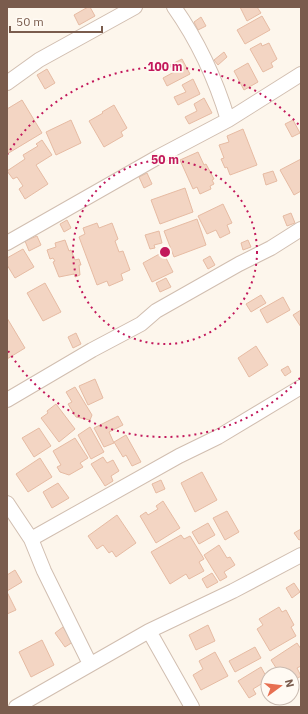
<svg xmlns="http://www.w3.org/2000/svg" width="308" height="714" font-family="'IBM Plex Sans',sans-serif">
<rect width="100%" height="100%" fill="#fdf6ec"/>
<path fill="#f3d5c3" stroke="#e6bba3" d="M88,7h2l5,9 -16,9 -5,-10z
M240,7h17l4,6 -14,8z
M262,16l8,14 -25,14 -8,-14z
M201,17l5,9 -8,4 -4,-8z
M261,43l1,3 7,-3 8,16 -6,4 2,4 -10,5 -13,-23z
M224,52l3,5 -9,8 -4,-5z
M182,59l8,15 -23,12 -4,-8 11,-6 -4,-7z
M248,63l10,19 -14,8 -10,-19z
M47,69l8,14 -10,6 -8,-14z
M193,79l7,15 -22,11 -4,-8 12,-5 -4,-7z
M204,98l8,15 -23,11 -4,-7 12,-6 -3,-7z
M22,100l20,33 -35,21v-45z
M114,105l13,23 -6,4 2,4 -19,11 -15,-26 14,-8 -1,-1z
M71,120l10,23 -25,12 -10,-23z
M293,120l7,13 -8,4 -7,-13z
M243,129l14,36 -27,10 -3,-8 -2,1 -4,-9 3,-1 -5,-13 10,-3 -2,-6z
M42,140l10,15 -16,10 12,19 -23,15 -6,-10 4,-3 -6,-9 -4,2 -6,-8 18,-12 -2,-4 15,-9 -2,-2z
M198,152l6,13 2,-1 8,15 -2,1 2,4 -4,2 1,3 -11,5 -3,-7 -4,2 -13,-29z
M301,159v32l-7,4 -14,-25z
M273,171l4,10 -11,4 -3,-11z
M147,173l5,11 -8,4 -5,-11z
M185,188l8,24 -33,12 -9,-24z
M223,204l9,19 -5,2 3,8 -10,5 -4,-8 -9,4 -9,-18z
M291,213l4,10 -8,3 -4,-10z
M197,219l9,26 -32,12 -10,-26z
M67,220l4,8 -7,4 -4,-8z
M97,223l2,5 13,-5 6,16 -3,2 4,11 4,-1 7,19 -9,4 2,6 -14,6 -2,-5 -10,4 -18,-48 6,-3 -2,-6z
M159,231l3,12 -8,2 1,3 -5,1 -5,-14z
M37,236l4,9 -12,6 -4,-10z
M65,240l4,11 2,-1 4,10 4,-1 2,6h-2l1,10 -5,2 -1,-3 -15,3 -6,-15 2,-1 -2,-3 -3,1 -3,-9 9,-3 -1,-4z
M248,240l3,7 -8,3 -2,-7z
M23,249l11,18 -19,11 -8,-13v-7z
M163,252l10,20 -21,10 -9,-19z
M210,256l5,9 -7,4 -5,-9z
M166,278l5,9 -11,5 -4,-9z
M45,283l16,29 -18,9 -16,-28z
M261,295l5,8 -15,9 -5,-8z
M283,297l7,13 -23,13 -7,-13z
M301,310v17l-8,-12z
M7,318l18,30 -18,11z
M76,333l5,11 -8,4 -5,-11z
M256,346l12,19 -19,12 -11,-19z
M288,366l3,6 -6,4 -4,-6z
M95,379l8,19 -15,7 -9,-19z
M75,387l17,28 -2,5 -14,-3 -8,-13 4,-2 -6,-10z
M56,404l19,25 -16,13 -18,-24 7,-5 -1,-2z
M118,416l5,9 -14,7 5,11 -10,4 -10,-19z
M90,427l14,25 -13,7 -13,-24z
M39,428l12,18 -17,11 -12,-19z
M126,435l15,27 -9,4 -6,-11 -3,2 -9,-15z
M75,438l13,20 -8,5 3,4 -14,8 -9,-3 -3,-5 4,-2 -8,-14z
M103,457l4,6 6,-3 6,11 -8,5 2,5 -8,5 -14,-22z
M40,458l12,19 -24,15 -12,-18z
M202,472l15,28 -22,12 -14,-29z
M161,480l4,9 -9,4 -4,-9z
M58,483l11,15 -17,10 -9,-16z
M163,501l17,27 -24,15 -16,-27 6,-4 2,3 10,-6 -2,-3z
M227,511l12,21 -14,8 -12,-22z
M117,515l19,28 -20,14 -4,-6 -3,2 -6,-8 -6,4 -9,-13z
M208,523l7,12 -16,9 -7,-12z
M301,529v10l-2,1 -5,-7z
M181,535l3,4 6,-3 14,23 -5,3 5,9 -15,8 -3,-5 -16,10 -19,-32z
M219,545l8,13 3,-1 5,8 -11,7 3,5 -7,4 -16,-26z
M15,570l7,12 -15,9v-16z
M212,573l6,9 -11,6 -5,-9z
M294,583l6,9 -8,6 -6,-10z
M7,592l9,18 -9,4z
M279,607l3,5 4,-2 8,15 -3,2 5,9 -26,15 -13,-22 6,-4 -4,-6z
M208,625l7,16 -19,9 -7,-15z
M63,627l10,15 -8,5 -10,-14z
M42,640l12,25 -23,12 -12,-25z
M297,643l4,6v17l-4,2 4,8 -9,6v-8h-12l-9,-14z
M255,647l6,11 -26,14 -6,-11z
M215,652l13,24 -27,14 -8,-15 10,-6 -4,-8z
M261,667l7,13 -15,9 3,5 -7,4 -11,-17z"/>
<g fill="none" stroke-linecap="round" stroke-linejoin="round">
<g stroke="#d1beb0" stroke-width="16">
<path id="minor" d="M174,7c24,34 42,73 54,113
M7,83l32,-23 96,-53
M7,243l151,-86 70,-37 73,-46
M7,400l85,-50 49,-26 15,-13 83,-47 32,-16 30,-19
M7,503l24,36 13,32 46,93
M31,539l148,-83 39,-19 83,-50
M149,631l43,76
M16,707l133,-76 84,-40 68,-36"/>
</g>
<use href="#minor" stroke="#fff" stroke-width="14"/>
</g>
<g fill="none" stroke="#c2185b" stroke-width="2" stroke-dasharray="2 4">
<circle cx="165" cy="252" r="92"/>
<path d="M300 378A185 185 0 0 1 7 349M7 155A185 185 0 0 1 300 126"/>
</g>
<circle cx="165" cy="252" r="6" fill="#c2185b" stroke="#fffaf3" stroke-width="2"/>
<g font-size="12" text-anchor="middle" font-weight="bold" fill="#c2185b" stroke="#fffaf3" stroke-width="3.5" stroke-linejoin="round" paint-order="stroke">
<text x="165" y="71">100 m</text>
<text x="165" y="164">50 m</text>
</g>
<rect width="308" height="714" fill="none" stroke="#7a5c4d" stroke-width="16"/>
<g transform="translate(280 686) rotate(75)"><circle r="19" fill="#fffaf3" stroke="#cabbb1"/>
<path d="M0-3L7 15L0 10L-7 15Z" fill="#e76f51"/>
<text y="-6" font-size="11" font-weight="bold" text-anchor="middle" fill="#7a5c4d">N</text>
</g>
<path d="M10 26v6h92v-6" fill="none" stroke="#7a5c4d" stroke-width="2"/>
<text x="16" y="26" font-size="12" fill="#7a5c4d" stroke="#fffaf3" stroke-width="3" paint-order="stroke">50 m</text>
</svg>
